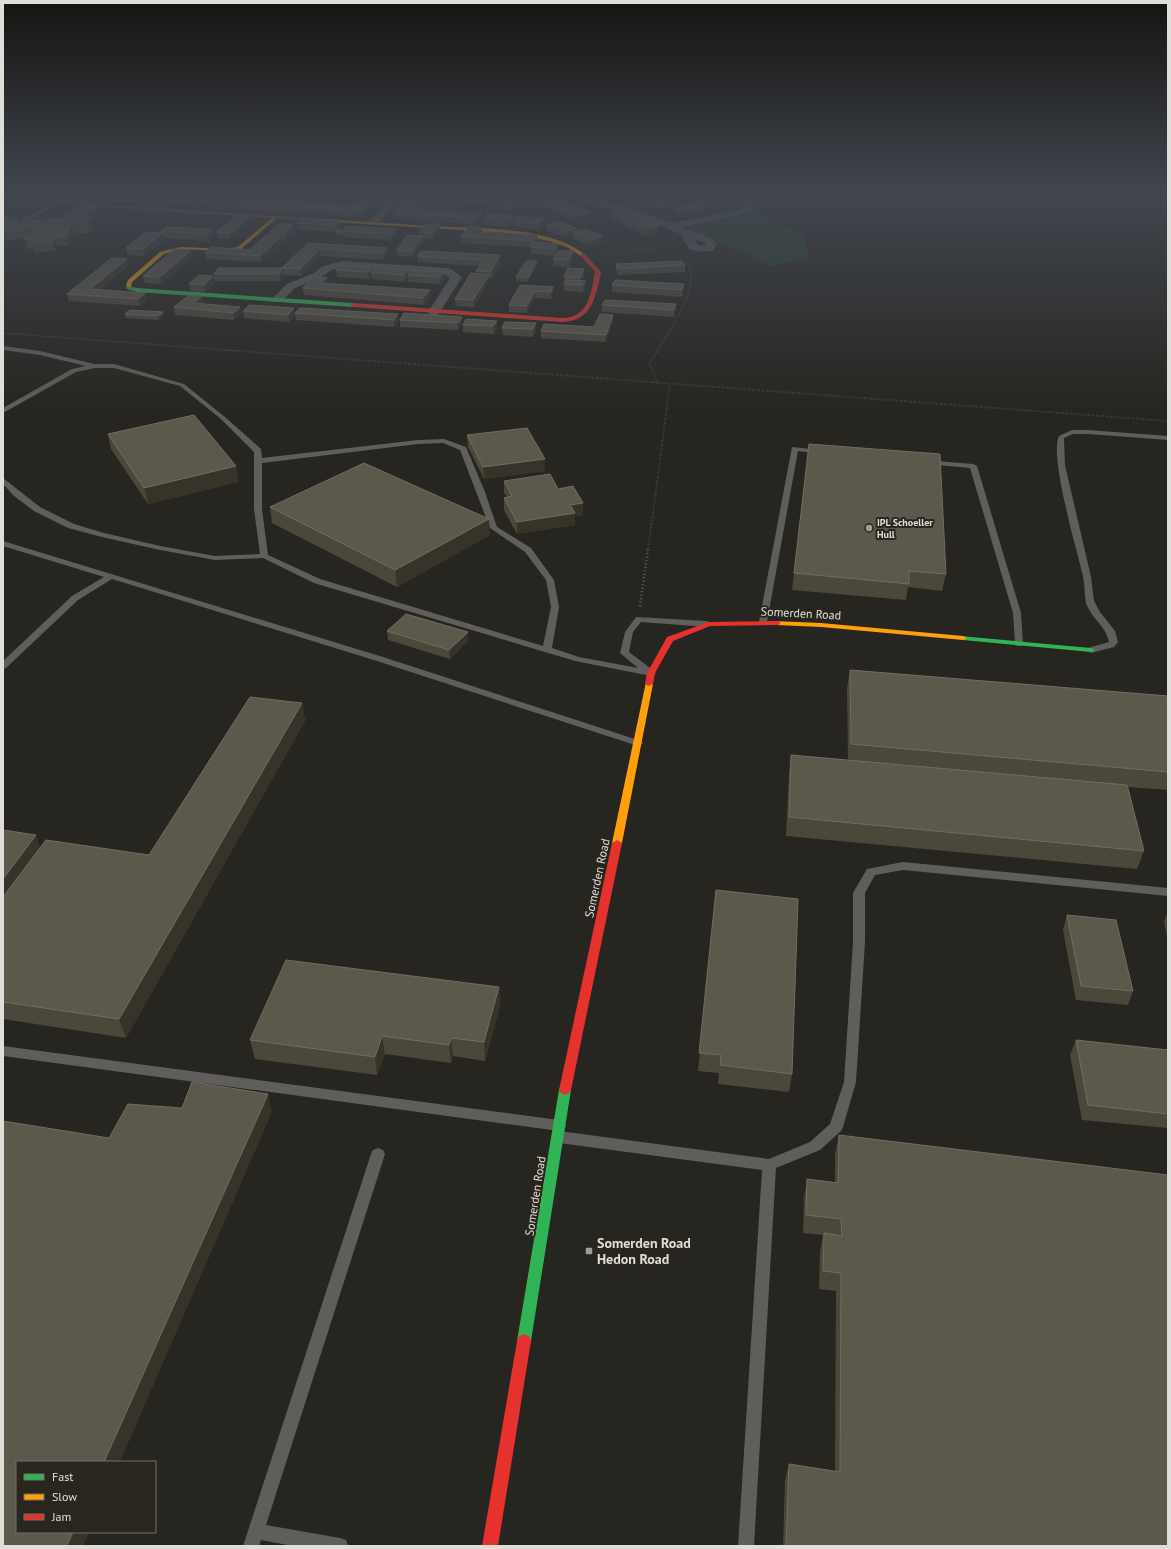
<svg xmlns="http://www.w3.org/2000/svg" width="1171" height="1549" font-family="'PT Sans',sans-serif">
<rect width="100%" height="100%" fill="#262520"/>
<path fill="#294228" d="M759,209l45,28 5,21 -37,8 -90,-40z"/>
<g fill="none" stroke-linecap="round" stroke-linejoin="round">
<path stroke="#62615f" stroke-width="1.5" stroke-dasharray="0.5 1.5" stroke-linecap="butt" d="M765,210l48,-6 4,-6 8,-3
M392,254l10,-14
M603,254l70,-8
M3,333l236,18
M657,351c12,-19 36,-54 34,-76 0,-5 -3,-10 -5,-15"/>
<path stroke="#62615f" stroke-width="2" stroke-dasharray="0.5 2" stroke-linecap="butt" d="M226,350l942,71
M658,350l-9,13 9,21
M648,550l22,-166"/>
<path stroke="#62615f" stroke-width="2.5" stroke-dasharray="1 2.5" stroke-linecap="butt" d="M640,606l8,-57"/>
<path fill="#5f5e5c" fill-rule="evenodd" d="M62,200l4,1 -39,20 8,1v2l-11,1 -3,-2 1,-4z
M3,346l37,5 54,13h20l70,20 41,33 36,32 1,9 156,-18 26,-1 22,8 19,45 12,35 34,21 23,32 5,27 -7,41 27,9 59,11 -18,-15 5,-21 11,-15 71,4 4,3 -4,3 -66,-5 -8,10 -4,20 25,19 2,2 -5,3 -76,-15 -261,-78 -51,-25 -48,2 -55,-10 -58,-13 -34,-9 -34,-17 -20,-15 -11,-12v-6l37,29 34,17 30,9 56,13 55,10 45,-2 -6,-45v-57l-33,-33 -41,-33 -66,-18h-19l-19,4 -73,41v-5l69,-39 14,-3 -46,-11 -37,-5zM443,443l17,7 30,78 35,24 21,28 5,27 -8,39 -223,-67 -52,-24 -6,-46v-46l156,-19z
M1088,430l80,6v4l-80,-6h-15l-9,4 1,27 26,112 3,24 6,11 15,19 3,11 -4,5 -23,6 -4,-3 1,-2 21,-6c-3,-16 -18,-24 -23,-39 -2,-9 -1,-18 -3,-27 -6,-26 -34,-120 -24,-140l13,-6z
M792,447l29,3 4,2 -4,2 -23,-3 -31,171 -4,3 -4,-3z
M924,460l49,4 4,2 44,147 2,31 -1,2h-6l-1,-2 -2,-31 -43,-145 -43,-4h-3z
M3,541l380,116 258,84 2,2 -2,2h-6l-258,-84 -265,-82 -34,21 -72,68 -3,1v-8l69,-65 32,-19 -101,-31z
M903,862l265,26v8l-265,-26 -28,5 -10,18v49l-9,140 -13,45 -2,4 -21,19 -44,18 -22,378h-16l24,-376 -203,-27 -5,-2 -2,-4 2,-4 5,-2 -556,-75v-10l556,74 5,2 2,4 -2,4 -5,1 210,28 41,-17 20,-18 14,-42 9,-140v-49l14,-24z
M378,1148l5,2 2,4 -119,371 74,13 6,2 2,6h-55l-32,-6 -2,6h-16l128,-392 2,-4z"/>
<path fill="#5f5e5c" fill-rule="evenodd" d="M393,195h10l-26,30h-8l-1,-2 1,-2z
M539,195h34l62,14 36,14 67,-13 6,-4 1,-1 -10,-10h11l9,9 -2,6 -8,4 -64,13 32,12 4,6 -5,6 -11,1 -12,-3 -7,-11 1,-3 -55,-22 -56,-12 -28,-3zM692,238l13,5 1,2h-7z
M343,261l104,7 4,1 11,8 -24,38h-8l-2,-3 22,-34 -6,-4 -101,-7 -12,3 -9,7 -27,11 -14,14h-8l-2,-2 16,-16 27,-11 9,-7z"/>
<path fill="#30b455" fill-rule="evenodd" d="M129,284l3,3 5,1 216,15 3,2 -3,2 -216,-15 -10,-3 -1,-3z
M960,636l131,12 4,2 -4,2 -128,-12 -4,-2z
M565,1085l4,2 2,3 -40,251 -2,5 -5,2 -5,-2 -2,-5 42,-251 2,-3z"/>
<path fill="#ff9f0a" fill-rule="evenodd" d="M274,216l4,1 -37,32 -15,2 -45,-2 -17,5 -32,28 -1,5 -5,-1 2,-6 32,-28 21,-5 45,2 12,-2z
M303,218c42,2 84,5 125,8 44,2 124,0 157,29l-4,1 -14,-9 -18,-6 -41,-8 -207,-13z
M773,621l48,2 142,13 4,2 -4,2 -142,-13 -45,-2h-3l-1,-2z
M646,682h6l1,2 -31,159 -5,3 -5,-3z"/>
<path fill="#e5322d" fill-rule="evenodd" d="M26,195h13l67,10 197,13 2,1 -2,1 -197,-13z
M581,254h4l16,18c-5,25 -9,49 -39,50l-209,-15 -3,-2 3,-2 209,15c27,0 29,-25 33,-46l-14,-16z
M776,621h3l1,2 -1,2 -69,1 -37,15 -18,32 -2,11 -4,2 -4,-2 2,-11 20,-36 42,-15z
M617,840l5,3 -51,247 -2,3 -4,2 -4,-2 -2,-3 53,-247z
M524,1334l5,2 2,5 -33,205h-16l35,-205 2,-5z"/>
</g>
<path fill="#4c473b" d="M76,195h17l-6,4h-10z
M100,195h59l1,5 -5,4 -53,-3z
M162,195h41v2l63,5 89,3 9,-10h14l1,4 -17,18 -98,-5v-3l-2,1 -22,-1 -1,-4 -2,2 -35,-2 -1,-3 -3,3 -36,-2 -1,-6z
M299,195h26v2l-2,3 -25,-1v-3z
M332,195h21l-1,1z
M440,195h25v1l57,3v6l-6,4 -51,-6v-5l-3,4 -22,-1z
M544,195l45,17v7l-13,3 -34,-16 -9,2 -6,-3 -1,-6z
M602,195h44v2l28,4 -1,6 -9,3 -21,-7v-2l-6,2 -22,-5v-3l-3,2z
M754,195h36v4l-32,3 -4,-4z
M421,197v6l-5,6 66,4v6l-4,6 -85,-6v-6z
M697,198l44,1v6l-34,3 -1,5 -23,5 -10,-6 1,-6 23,-4z
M98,202l2,10 -4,7h-4l-1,2 2,6 -3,6h-15l-7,13h-10l-3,5 -21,1 -1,-3h-6l-2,-10 -19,1 -1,-2h-2v-22l6,2h8v2l46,-1 13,-8z
M613,214l46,12v6l-13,4 -33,-16z
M252,215l1,6 -22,18 -13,-1 -1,-6z
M519,216l25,10 -6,4 -25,-4v-3l-3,4 -27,-2v-7l30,1z
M340,221l1,6 -2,3 57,-1 1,6 -5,5 -49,-3 -1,-3 -1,1h-6v-3l-38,-3v-6z
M293,224l1,7 -9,10 -3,-1v3l-21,19 -55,-3 -1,-7 45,-2 19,-15v-2z
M439,224l1,7 -7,8h-10l1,3 -11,15 -16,-1v-6l22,-14v-4z
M547,225l56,11v7l-12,3 -18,-7v-3l-6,2 -20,-7z
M481,227v5l56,3 -1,7 22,2v7l15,7 -4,9 -16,-1v-7l2,-3 -24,-2v-7l-69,-4 -1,-7z
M212,229l2,7 -6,5 -44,-3 1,2 -21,16 -17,-1 -1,-7 35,-15v-2z
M308,243l80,5v7l-5,5 -63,-4 -19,20 -18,-1 -1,-7z
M500,255v7l-8,17 -3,-1v3l-15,26 -18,-1 -1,-7 21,-25v-3l3,-5 -61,-4 -1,-6z
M193,257l-32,27 -16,-1 -2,-7z
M127,259l1,7 -29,24 46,3 1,7 -6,6 -71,-5 -2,-7z
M616,264l69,1v7l-67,3 -2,-5z
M537,265l-9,17 -12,-1v-4z
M373,267v4l36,3 36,-2v7l-4,5 -33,-2v-4l-3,4 -33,-3v-3l-3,3 -32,-2 -1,-7z
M282,268l1,7 -3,6h-65l-1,-7z
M213,276l2,7 -10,9 -14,-1 -2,-7z
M584,276l-3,5 4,7 -2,4 -19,-1v-14z
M327,278v6l103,13 -6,8 -120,-10 -1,-7z
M684,284l-1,7 -1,6 -70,-5v-7z
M520,285l33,2v7l-2,5 -16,-1 -8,15 -18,-1v-7z
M202,296l1,8 37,3 1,7 -7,6 -59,-5 -1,-8z
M676,304l-1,7 -1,6 -72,-5v-7z
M243,311l52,2 103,1 1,7 -5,6 -98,-7 -1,-5 -6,7 -45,-4z
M163,312l1,3 -5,5 -33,-2 -1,-4z
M404,313l58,11 -4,6 -58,-3v-7z
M613,315v7l-8,20 -64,-4v-7l53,-4z
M497,321v7l-3,6 -31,-2v-7z
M536,323v8l-3,6 -30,-2 -1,-7z
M108,434l128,32 2,16 -90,22 -37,-55z
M467,435l78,36 -61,8 -16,-32z
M809,444l137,130 -4,17 -34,-4 -2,13 -114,-10z
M504,481l54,8 25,26 -8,1v9l-58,9 -13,-24v-12l3,-1 -3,-4z
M270,507l220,28 -93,52 -125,-64z
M387,631l81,10 -18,18 -62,-19z
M850,670l318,26v94l-40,-3 16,64 -7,18 -351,-33 3,-63 2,-18 57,5 -1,-72z
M302,703l3,18 -179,317 -123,-19v-189l37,17 109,8z
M716,890l76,184 -3,18 -71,-8 1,-11 -21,-2z
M1168,910v30l-4,-18z
M1067,915l66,76 -5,14 -52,-5 -13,-70z
M499,987l1,19 -15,55 -32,-5 -2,7 -66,-9 -8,21 -122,-16 -5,-19z
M1076,1040l92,10v78l-86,-8 -12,-65z
M839,1135l329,411h-385l2,-65 4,-17 46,7 1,-180 -17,-2 1,-38 3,-16 -20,-2 1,-35 3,-19 28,3v-28z"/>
<path fill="#363329" d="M86,195h7l-6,4z
M158,195h1l1,5 -5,4 -1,-6z
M201,195h2v4h-3l1,3 -3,3 -1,-6z
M324,195h1v2l-2,3 -1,-3z
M376,195h2l1,4 -17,18 -1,-6z
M462,195h3v3l-3,4z
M642,195h4v3l-2,-1 -1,4 -6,2 1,-6z
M765,195h25v4l-32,3 1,-6z
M241,196l1,6 -3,1v2l-2,2 -1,-6z
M421,197v6l-10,12 -1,-6z
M522,199v6l-6,4v-6z
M741,199v6l-34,3 -1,5 -23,5 1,-7 18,-3v-6z
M266,200l1,6 -4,-1 1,4 -2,1 -1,-6z
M541,200l1,6 -9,2 -1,-6z
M674,201l-1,6 -9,3v-6z
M98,202l2,10 -4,7 -2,-9z
M90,210l2,9 -1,2 2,6 -3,6 -4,-16z
M589,212v7l-13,3v-7z
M482,213v6l-4,6v-7z
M252,215l1,6 -22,18 -1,-6z
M513,216v7l-3,4v-7z
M544,219v7l-6,4v-6z
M340,221l1,6 -4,5 -1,-7z
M72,224l3,9 -7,13 -2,-10z
M293,224l1,7 -9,10 -1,-7z
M439,224l1,7 -7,8v-6z
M659,226v6l-13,4v-7z
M481,227v7l-3,4v-6z
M29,228l2,9 -1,2 -2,-10z
M577,228v6l-4,-2v4l-6,2v-7z
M212,229l2,7 -6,5 -1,-7z
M396,229l1,6 -5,5v-6z
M164,233l1,7 -21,16 -1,-7z
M537,235v7l-3,5 -1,-6z
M281,236l1,7 -21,19 -1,-6z
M423,236l1,6 -11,15v-6z
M603,236v7l-12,3v-6z
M55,237l3,9 -3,5 -3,-9z
M558,244v6l-3,6v-7z
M388,248v7l-5,5v-7z
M320,249v7l-19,20 -1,-7z
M191,250l2,7 -32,27 -1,-7z
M573,251v7l-4,9v-7z
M500,255v7l-8,17 -1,-7z
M127,259l1,7 -37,30 -1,-7z
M537,261v4l-9,17v-4z
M373,267v6l-2,-1 1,4 -3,3 -1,-7z
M282,268l1,7 -3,6 -1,-7z
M584,269v7l-4,9v-7z
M408,270l1,5h-1v3l-3,4 -1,-7z
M445,272v7l-4,5 -1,-7z
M489,275v6l-15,26 -1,-7z
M213,276l2,7 -10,9 -1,-7z
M327,278l1,7 -6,5 -1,-7z
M585,281v7l-2,4v-7z
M684,284l-1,7 -1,6v-7z
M553,287v7l-2,5v-7z
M430,290v7l-6,8 -1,-7z
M535,291v7l-8,15v-7z
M145,293l1,7 -6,6 -2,-7z
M202,296l1,7 -8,7 -1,-7z
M676,304l-1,7 -1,6v-7z
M240,307l1,7 -7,6 -1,-7z
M294,308l1,7 -6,7 -1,-7z
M163,312l1,3 -5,5 -1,-4z
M398,314l1,7 -5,6v-7z
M613,315v7l-8,20 1,-7z
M462,317v7l-4,6v-7z
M497,321v7l-3,6 -1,-8z
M536,323v8l-3,6v-8z
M545,459v12l-61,8 -1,-12z
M236,466l2,16 -90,22 -4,-16z
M583,503v12l-8,1v9l-58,9v-12l53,-17z
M489,519l1,16 -93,52 -2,-17z
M468,632v9l-18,18 -1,-9z
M302,703l3,18 -179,317 -7,-19z
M36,835l5,14 -38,51v-21z
M499,987l1,19 -15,55 -1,-19z
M382,1036l3,18 -8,21 -2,-18z
M451,1038l2,18 -2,7 -2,-18z
M268,1094l4,18 -152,350h-16z
M73,1532h16l-6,14h-16z"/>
<path fill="#5c584c" stroke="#716d62" d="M111,195h47l-4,3z
M162,195h39l-4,4 -36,-2z
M205,195h20l16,1 -5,5 -36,-2z
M299,195h25l-2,2 -24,-1z
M364,195h12l-15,16 -98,-6 6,-5 86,5z
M467,195h25l30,4 -6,4 -51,-6z
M544,195h5l40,17 -13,3 -35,-15 -9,2 -6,-3z
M630,195h12l-4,2z
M650,195h6l18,6 -10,3 -20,-7z
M726,195h11l4,4 -39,3 -5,-4z
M409,196l12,1 -11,12 72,4 -4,5 -85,-5z
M245,198l21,2 -5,4 -22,-1z
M98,202l-4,8h-4l-4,7h4l-3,6 -15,1 -6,12 -11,1 -3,5h-20l2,-3h-10l4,-6h6l4,-6 -9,1 -1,1 -25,1 1,-2 -1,1v-13h5l-1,2h10l-2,3 48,-2 4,-8h9l4,-8z
M696,202l11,5 -23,4 -10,-5z
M626,211l33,15 -13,3 -33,-15z
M239,214l13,1 -22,18 -13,-1z
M487,214l26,2 -3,4 -27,-2z
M519,216l25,3 -6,5 -25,-4z
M301,218l39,3 -4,4 -39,-2z
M558,221l19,7 -10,3 -20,-6z
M279,224h14l-9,10 -15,-1z
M426,224h13l-6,9 -14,-1z
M346,226l50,3 -4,5 -50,-3z
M469,226l12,1 -3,5 59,3 -4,6 -72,-5z
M166,227l46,2 -5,5 -46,-3z
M337,229l6,1 -2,2h-6z
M584,229l19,7 -12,4 -18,-8z
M146,232l18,1 -21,16 -17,-1z
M266,235l15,1 -21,20 -55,-4 6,-5 39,3z
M407,235l16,1 -10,15 -16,-1z
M533,242l25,2 -3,5 -25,-2z
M308,243l80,5 -5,5 -63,-4 -20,20 -18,-1z
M175,249l16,1 -31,27 -17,-1z
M421,251l79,4 -9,17 -15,-1 7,-11 -66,-4z
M558,251h15l-4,9 -16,-1z
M112,258l15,1 -37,30 55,4 -7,6 -71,-5z
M526,261h11l-9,17 -12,-1z
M682,261l3,4 -67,4 -2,-5z
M341,265l32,2 -5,5 -32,-2z
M376,267l32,3 -4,5 -33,-3z
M218,268h64l-3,6h-65z
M568,268l16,1 -4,9 -16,-1z
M412,270l33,2 -5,5 -32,-2z
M471,273l18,2 -16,25 -18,-1z
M199,275l14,1 -9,9 -15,-1z
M313,277l14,1 -6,5 109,7 -7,8 -120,-10z
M566,280l19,1 -2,4 -19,-1z
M615,280l69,4 -2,6 -70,-5z
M520,285l33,2 -2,5 -16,-1 -8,15 -18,-1z
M189,295l13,1 -8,7 46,4 -7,6 -59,-6z
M605,300l71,4 -2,6 -72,-5z
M249,305l45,3 -6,7 -45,-4z
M300,308l98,6 -4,6 -99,-7z
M130,310l33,2 -5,4 -33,-2z
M404,313l58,4 -4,6 -58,-3z
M600,314l13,1 -7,20 -65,-4 3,-7 50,3z
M466,319l31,2 -4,5 -30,-1z
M505,322l31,1 -3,6 -31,-1z
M194,415l42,51 -92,22 -36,-54z
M527,428l18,31 -62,8 -16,-32z
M809,444l131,10 6,120 -37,-3v13l-115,-11z
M364,463l125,56 -94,51 -125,-63z
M550,474l8,15 15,-3 10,17 -13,2 5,8 -58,9 -13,-24 8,-2 -8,-15z
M406,614l62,18 -19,18 -62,-19z
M850,670l318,26v76l-317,-28z
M250,697l52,6 -183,316 -116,-17v-105l43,-57 103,15z
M791,755l336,30 17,66 -355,-34z
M3,830l33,5 -33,44z
M716,890l82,9 -6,175 -72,-9 1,-10 -22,-2z
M1067,915l49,5 17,71 -52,-5z
M286,960l213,27 -15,55 -33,-4 -2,7 -67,-9 -7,21 -125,-17z
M1076,1040l92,10v64l-80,-9z
M192,1082l76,12 -164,368h-87v70h56l-6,14h-64v-425l106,17 19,-34 54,4z
M839,1135l329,40v371h-382l3,-82 51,8 1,-199 -18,-2 1,-38 18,3 -1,-17 -35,-4 1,-36 31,4z"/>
<linearGradient id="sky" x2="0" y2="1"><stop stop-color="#151412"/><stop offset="0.47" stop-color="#41464e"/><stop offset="1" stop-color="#41464e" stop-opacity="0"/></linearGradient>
<rect width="1171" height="412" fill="url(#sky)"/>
<g fill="#9f9d98" stroke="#29261d" stroke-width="1.5">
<circle cx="869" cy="528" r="4"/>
<rect x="585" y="1247" width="8" height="8" rx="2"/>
</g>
<g text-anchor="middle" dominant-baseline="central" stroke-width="4" stroke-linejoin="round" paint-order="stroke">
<g font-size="10" font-weight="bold" fill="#e0ded8" stroke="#29261d" text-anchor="start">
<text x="877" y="522">IPL Schoeller<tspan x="877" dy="12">Hull</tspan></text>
</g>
<g font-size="12" fill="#e0ded8" stroke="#29261d">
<text transform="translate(801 613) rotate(3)">Somerden Road</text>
<text transform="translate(597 878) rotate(-78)">Somerden Road</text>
<text transform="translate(535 1196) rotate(-81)">Somerden Road</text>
</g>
<g font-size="14" font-weight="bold" fill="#e0ded8" stroke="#29261d" text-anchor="start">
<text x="597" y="1243">Somerden Road<tspan x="597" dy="16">Hedon Road</tspan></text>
</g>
</g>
<rect width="1171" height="1549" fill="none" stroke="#e0ded8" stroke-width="8"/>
<rect x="16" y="1461" width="140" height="72" fill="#29261d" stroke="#727068"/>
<rect x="24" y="1474" width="20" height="6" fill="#30b455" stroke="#727068"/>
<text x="52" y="1481" font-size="12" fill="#e0ded8">Fast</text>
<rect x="24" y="1494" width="20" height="6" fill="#ff9f0a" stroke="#727068"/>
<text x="52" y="1501" font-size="12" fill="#e0ded8">Slow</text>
<rect x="24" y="1514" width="20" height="6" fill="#e5322d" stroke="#727068"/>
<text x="52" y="1521" font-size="12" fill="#e0ded8">Jam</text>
</svg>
